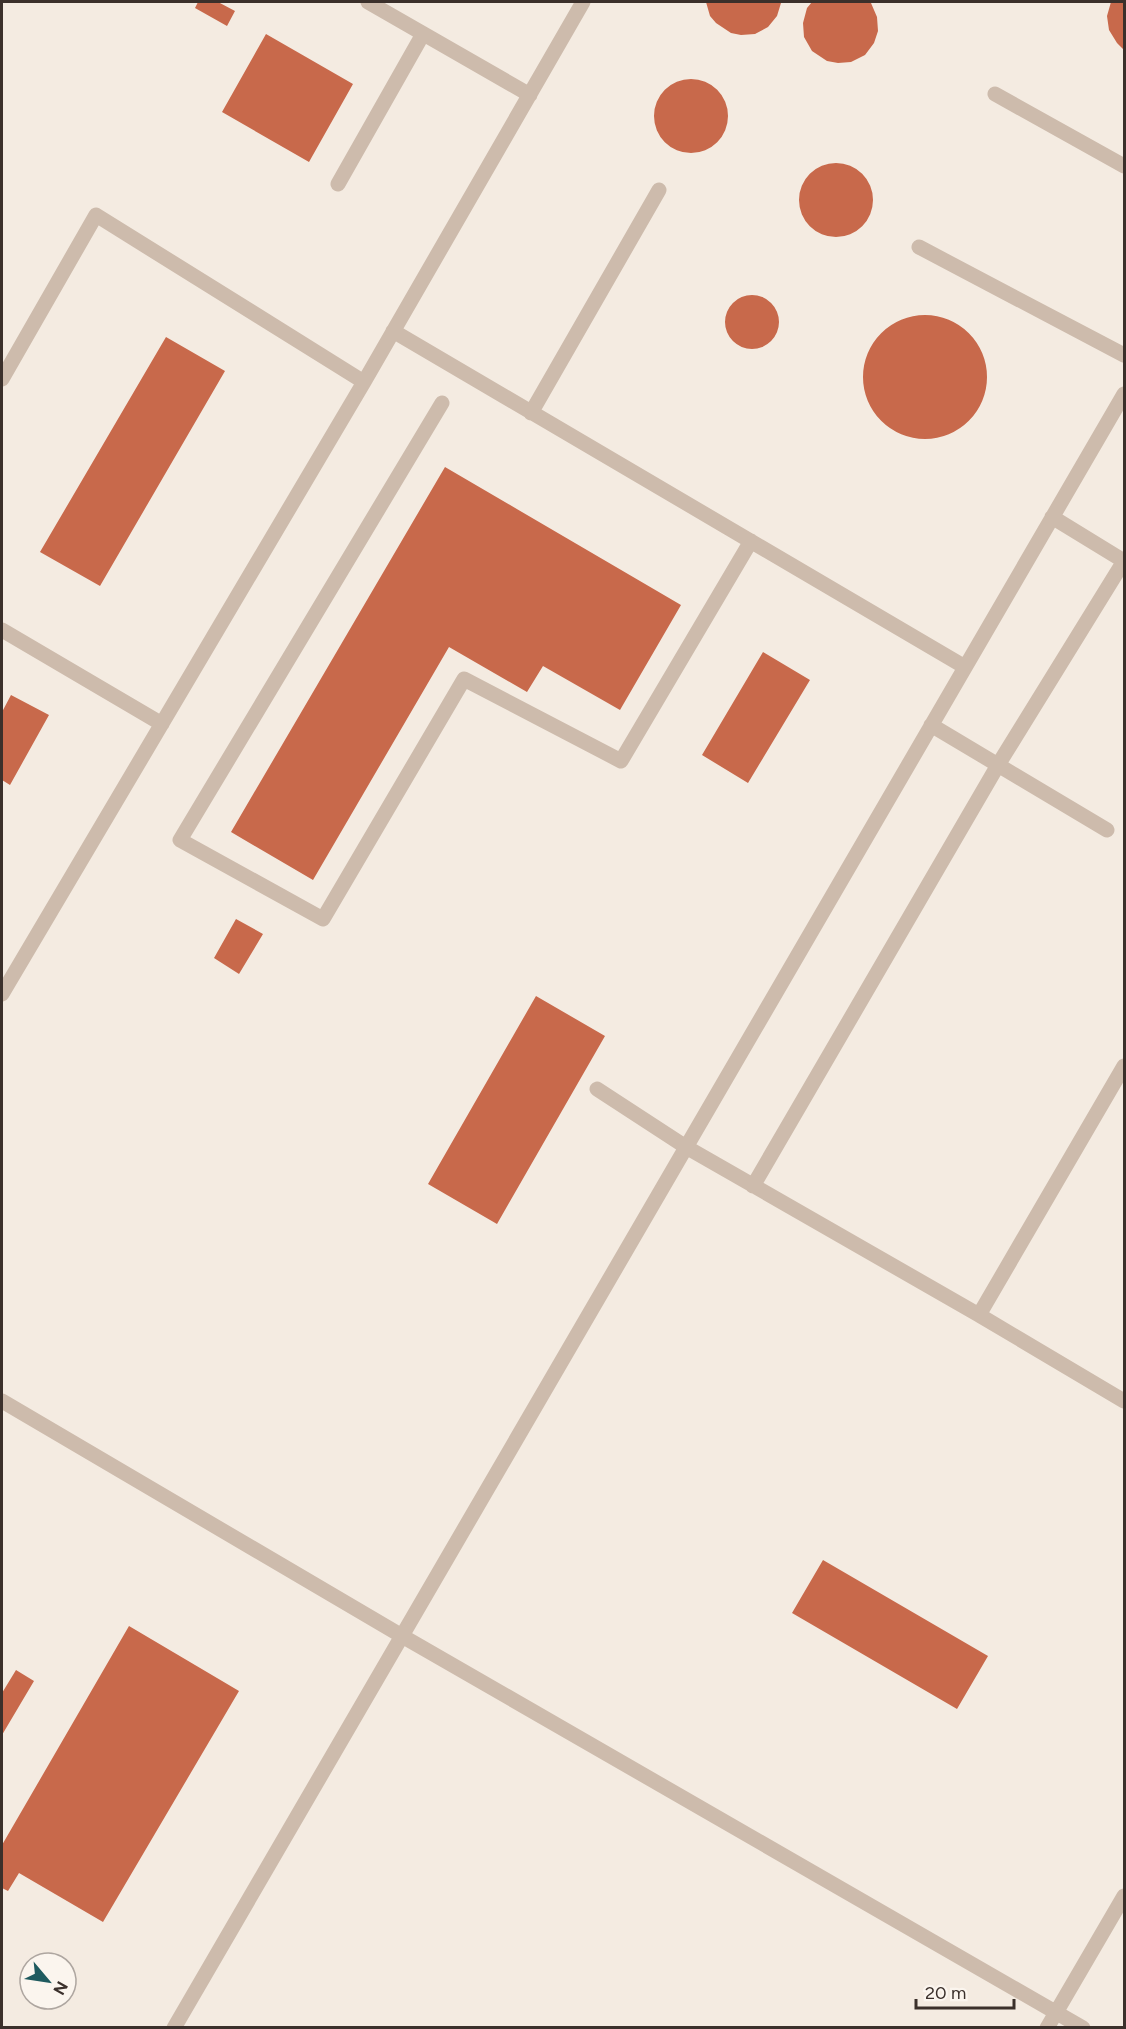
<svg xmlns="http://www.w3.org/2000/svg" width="1126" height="2029" font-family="Figtree,sans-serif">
<rect width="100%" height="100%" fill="#f4ebe1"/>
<path fill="#c8694b" d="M198,2h20l17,9 -8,15 -32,-18z
M706,2h75v1l-4,13 -9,11 -13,7 -14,1 -10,-2 -15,-10 -6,-7z
M812,2h57l2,1 6,14 1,14 -4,12 -9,12 -14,7 -13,1 -11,-2 -15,-10 -8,-14 -1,-14 4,-15z
M1111,2h13v48l-7,-7 -8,-13 -2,-14z
M266,34l87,50 -44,78 -87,-50z
M654 116a37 37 0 1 1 74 0a37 37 0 1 1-74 0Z
M799 200a37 37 0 1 1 74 0a37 37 0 1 1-74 0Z
M725 322a27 27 0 1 1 54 0a27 27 0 1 1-54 0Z
M863 377a62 62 0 1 1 124 0a62 62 0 1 1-124 0Z
M166,337l59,34 -125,215 -60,-34z
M445,467l236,138 -61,105 -77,-44 -16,26 -78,-45 -136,233 -82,-48z
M763,652l47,28 -62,103 -46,-28z
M11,695l38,20 -39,70 -8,-5v-68z
M236,919l27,15 -24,40 -25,-16z
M536,996l69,40 -108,188 -69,-40z
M823,1560l165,96 -31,53 -165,-96z
M129,1626l110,65 -136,231 -84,-49 -11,18 -6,-3v-43z
M16,1670l18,11 -32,54v-42z"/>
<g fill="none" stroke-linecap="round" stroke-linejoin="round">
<path stroke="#cdbbac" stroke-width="15" d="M368,2l162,93
M995,94l129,72
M338,184l85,-150
M919,247l205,108
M393,331l572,336
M2,379l94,-164 268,167
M442,403l-262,437 143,79 141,-240 157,82 130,-220
M531,413l128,-223
M1052,517l72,44
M2,630l160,94
M931,725l176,105
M2,994l362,-612 219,-380
M1124,1066l-145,249 145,86
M597,1089l89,58 293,168
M753,1186l245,-421 126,-204
M2,1401l400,235 681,392
M174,2028l950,-1634
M1047,2028l77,-132"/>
</g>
<rect width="1126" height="2029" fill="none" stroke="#3b302b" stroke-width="6"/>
<g transform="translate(48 1981) rotate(119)"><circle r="28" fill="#fbf5ee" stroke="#aea6a0" stroke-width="1.5"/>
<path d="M0-4.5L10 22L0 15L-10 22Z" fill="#1f5a5e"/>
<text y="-9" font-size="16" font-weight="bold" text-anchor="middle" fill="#3b302b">N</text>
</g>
<path d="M916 1999v9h98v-9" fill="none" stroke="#3b302b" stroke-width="3"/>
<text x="925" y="1999" font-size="18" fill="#3b302b" stroke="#fbf5ee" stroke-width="4.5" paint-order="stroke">20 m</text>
</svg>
